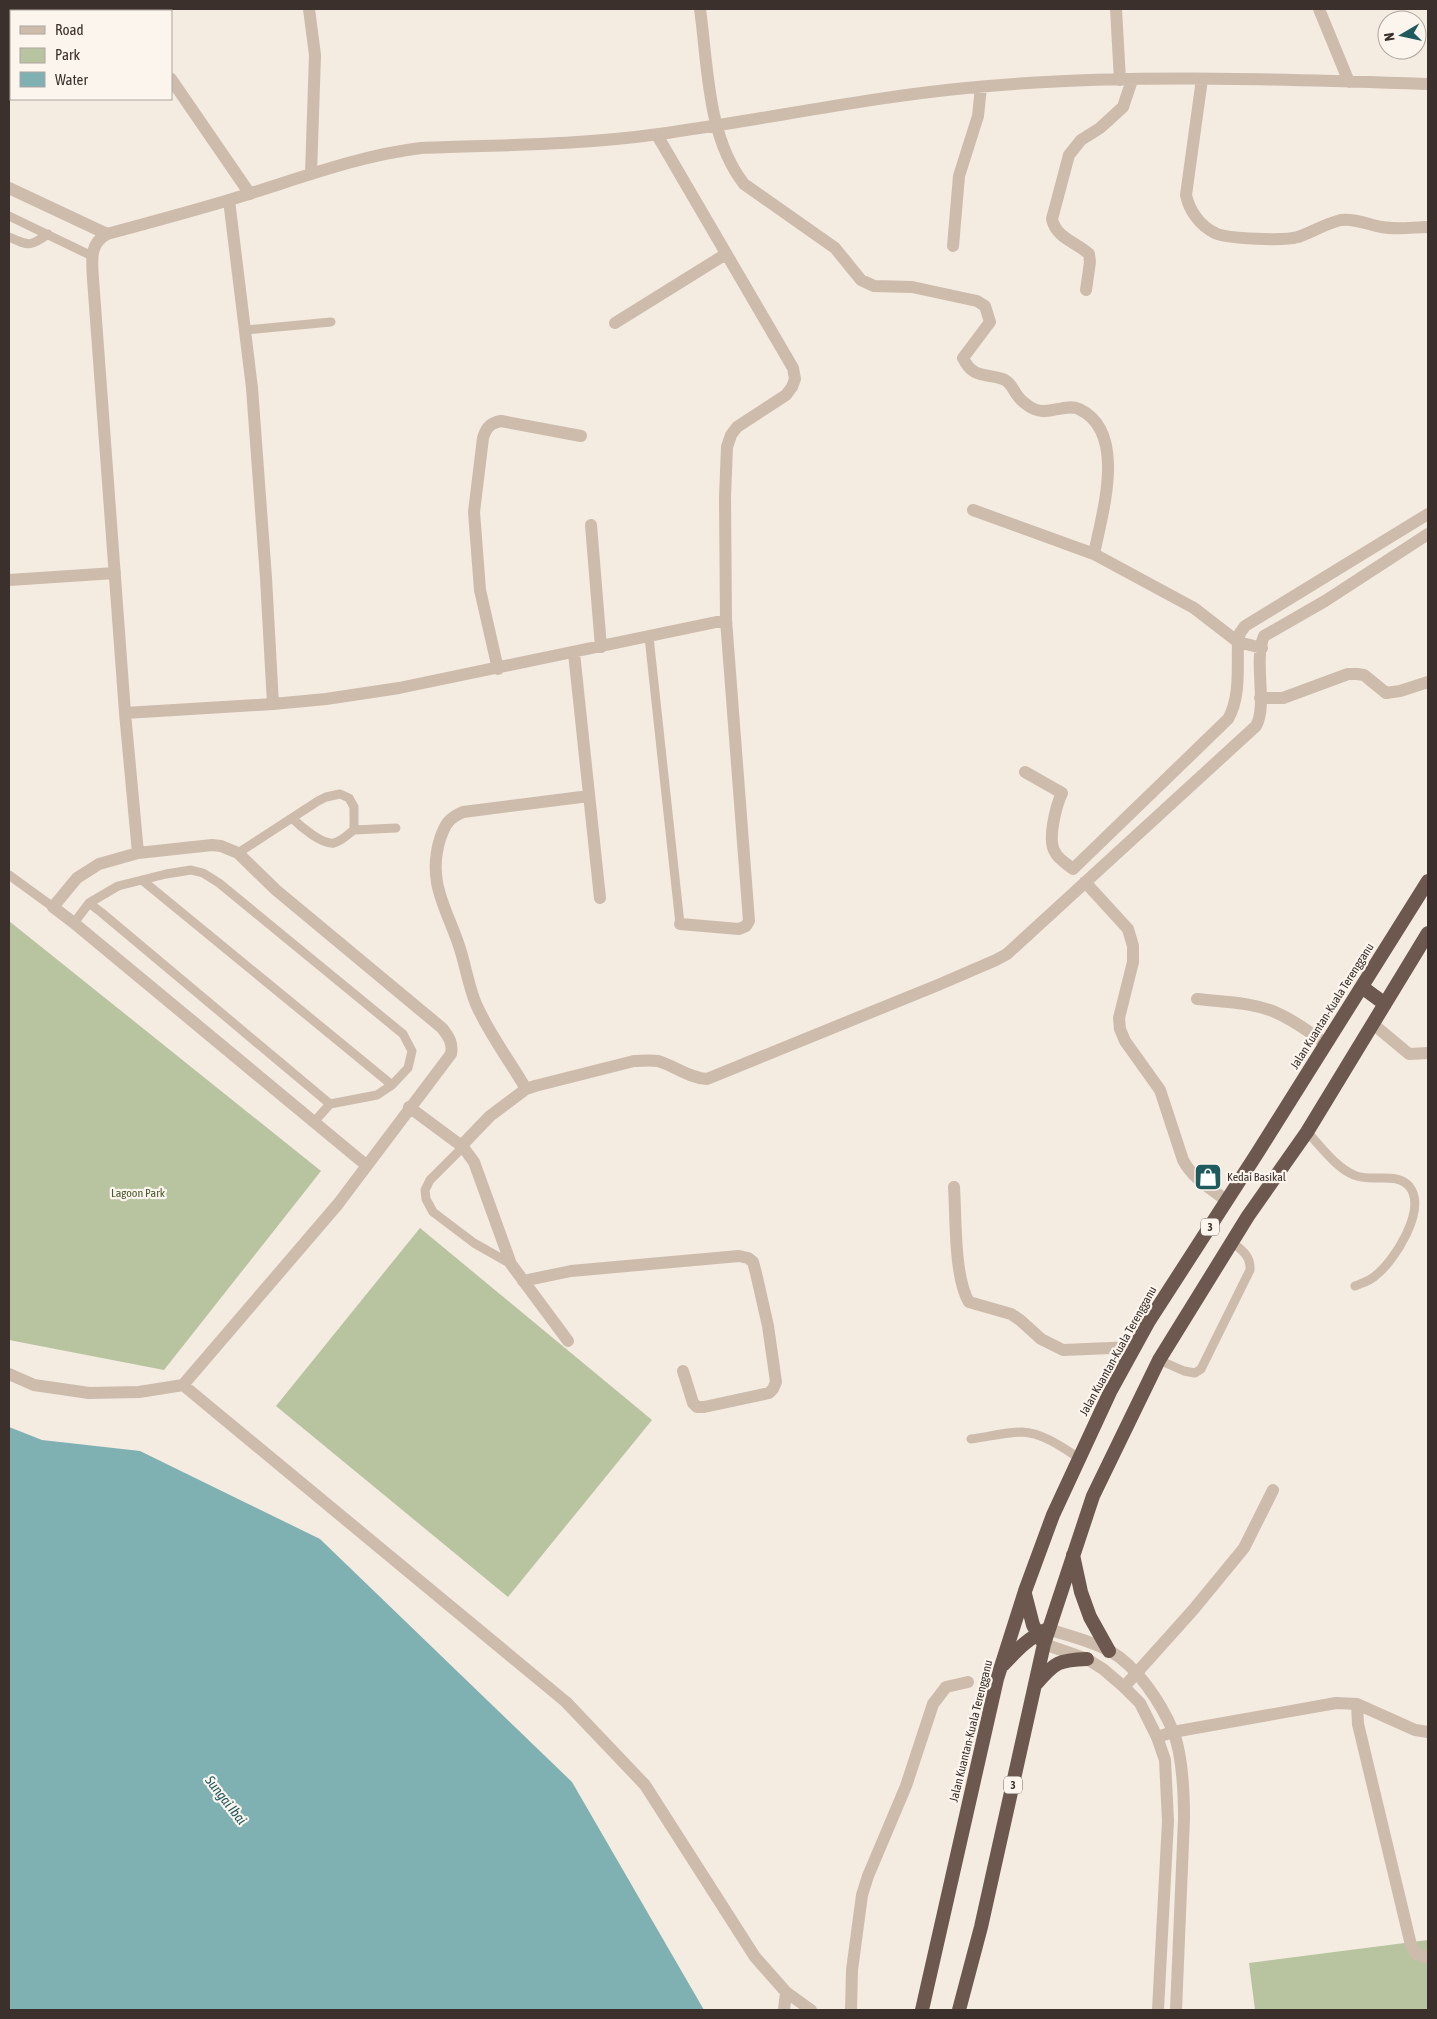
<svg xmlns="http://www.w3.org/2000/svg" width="1437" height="2019" font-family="'Asap Condensed',sans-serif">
<rect width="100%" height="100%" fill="#f4ebe1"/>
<path fill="#b8c4a0" d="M9,921l312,250 -157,199 -155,-30z
M420,1228l232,192 -144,177 -232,-191z
M1428,1940v70h-173l-6,-47z"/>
<path fill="#7fb0b2" d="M9,1427l33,13 98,11 180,88 252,243 132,228h-695z"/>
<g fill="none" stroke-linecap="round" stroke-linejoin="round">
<path stroke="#cdbbac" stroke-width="9" d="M9,216l83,40
M9,237c20,9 21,10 39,-3
M245,330l86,-8
M649,637l31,287
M354,830l42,-2
M238,853l80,-52 8,-4 14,-3 9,4 5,9v23c-6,4 -12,11 -20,13 -12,2 -34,-17 -42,-25
M9,875l44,32
M142,880l250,205
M89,903l29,-17 48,-12 25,-4 12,3 16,10 184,151 9,17 -4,17 -16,17 -15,10 -47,9
M74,923l15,-20 13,10 228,191 -16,18
M1307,1132c14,14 28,35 47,43 17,8 41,-4 55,11 19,23 -15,76 -34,90 -5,5 -13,7 -20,10
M463,1147l-33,33 -5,10 1,9 7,13 41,31 37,21
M1159,1360l25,11 11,2 6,-4 49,-99c1,-14 -8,-20 -18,-28
M971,1439c16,-2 35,-7 51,-7 21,1 40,15 57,26"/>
<path stroke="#cdbbac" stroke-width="12" d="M107,9l6,2
M309,9l6,46 -4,119
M700,9c8,57 7,128 44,175l91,64 26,32 13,6 38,1 65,14 8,5 5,16 -27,36c11,23 25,14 42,22 6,3 8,10 12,15 3,5 12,12 17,14 14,7 31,-6 45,0 49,23 23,104 15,145
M1116,9l4,71
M1319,9l30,73
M171,79l79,115
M1202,79l-16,116c3,15 14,31 29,38 12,6 70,8 83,4 14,-5 29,-14 43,-17 14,-2 28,5 41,7 15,3 32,0 46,0
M657,135l136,233 2,11 -3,8 -6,8 -49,32 -6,8 -4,12 -2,50 1,123 23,301 -3,5 -7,3 -59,-5
M9,188l98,46
M229,200l23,188 14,190 7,126
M953,246l6,-70 19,-60 3,-29
M1086,290l4,-28 -1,-8c-13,-12 -33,-16 -37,-35l17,-64 12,-15 19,-12 23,-21 9,-27
M615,323l111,-69
M973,510l121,44 100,54 44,34 24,6
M591,525l10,122
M9,580l106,-7
M574,653l26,245
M498,669l-18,-79 -6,-78 9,-74c3,-10 7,-15 18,-17l80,15
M1260,698h23l65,-24h9l7,1 22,18 14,-2 28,-9
M125,713l148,-9 53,-5 73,-11 327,-68
M1025,772l37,21c-6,13 -15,47 -7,59 3,7 12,12 18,17l155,-150c13,-22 9,-53 10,-77l2,-9 5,-7 183,-112
M138,853l-13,-140 -32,-434c-1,-19 -4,-35 14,-45 41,-11 82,-22 122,-34 64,-19 126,-44 192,-52 79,-3 160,-3 238,-14 103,-14 204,-36 307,-46 153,-15 308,-9 462,-4
M1085,882l43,47 5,17v16l-14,56 1,11 5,12 35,49 23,70c10,19 27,28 44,41
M1197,999c26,3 56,3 80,14 18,8 33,19 49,31
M1373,1024l36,30 19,-1
M526,1089c-16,-28 -37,-55 -50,-85 -7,-17 -10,-35 -15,-52 -12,-41 -35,-67 -21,-113 5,-15 9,-21 23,-27l126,-16
M409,1107l54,40 11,15 37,102 57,77
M463,1147l1,-4 26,-27 36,-27 9,-3 99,-25c7,0 16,-1 24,0 17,5 31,17 49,18l231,-94 58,-25 11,-6 249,-228c12,-22 -3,-64 8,-90l61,-35 103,-67
M954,1187c2,29 0,91 15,115l42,12 9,6 21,19 22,11 72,-3
M523,1281l48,-10 168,-15 9,2 5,4 3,11 12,53 8,56 -3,7 -4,4 -65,14h-7l-4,-4 -10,-32
M9,1374l25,11 55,8 50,-1 44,-7 155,-181 113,-150c2,-11 -2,-17 -9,-26l-166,-138 -38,-37 -17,-7 -9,-1 -74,8 -39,11 -22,14 -24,29 21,16 292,242
M183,1385l383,317 79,83 110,172 31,35 25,18
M1124,1687l69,-77 51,-62 29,-58
M1357,1704l1,20 53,221c4,9 7,12 17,12
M1157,1737l16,-5 163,-29 21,1 58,26 13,2
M784,2010l2,-18
M851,2010l1,-40 10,-75 6,-19 38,-90 27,-82 13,-17 22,-5"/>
<path stroke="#cdbbac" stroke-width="12" d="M1048,1629c21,7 43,12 62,22 27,15 51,52 63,80 10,25 11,61 11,88l-8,191
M1044,1644l43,15 16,10 21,18 16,16 17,34 8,23 3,61 -10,189"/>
<path stroke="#6c584f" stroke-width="14" d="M1362,987l23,17
M1073,1555l8,37 9,25 19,34
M1025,1594l8,31 9,16
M1003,1665c14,-15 26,-28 45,-36
M1037,1683c18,-21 22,-23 50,-24
M922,2010l75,-331 28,-88 28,-76 57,-123 39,-71 109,-169 170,-271
M959,2010l22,-83 63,-283 49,-148 66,-136 89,-144 59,-84 121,-199"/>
</g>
<defs>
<g id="shop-square" transform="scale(1.4375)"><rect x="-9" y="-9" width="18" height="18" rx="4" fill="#1f5a5e" stroke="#fbf5ee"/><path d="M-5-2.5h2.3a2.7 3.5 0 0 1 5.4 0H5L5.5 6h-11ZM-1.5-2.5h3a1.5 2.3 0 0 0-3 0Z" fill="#fff"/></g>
</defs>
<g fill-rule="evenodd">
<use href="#shop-square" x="1208" y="1177"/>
</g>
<g text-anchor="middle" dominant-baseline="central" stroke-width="4.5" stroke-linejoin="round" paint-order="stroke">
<g fill="#fbf5ee" stroke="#756b66" stroke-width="1">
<rect x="1201" y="1218.5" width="18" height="17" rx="4"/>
<rect x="1004" y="1776.5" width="18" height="17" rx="4"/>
</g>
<g font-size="11" font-weight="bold" fill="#3b302b">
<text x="1210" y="1227">3</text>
<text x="1013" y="1785">3</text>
</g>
<g font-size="12" fill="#3b302b" stroke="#fbf5ee">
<text transform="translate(1332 1006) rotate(-58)">Jalan Kuantan-Kuala Terengganu</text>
<text transform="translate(1118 1351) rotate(-61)">Jalan Kuantan-Kuala Terengganu</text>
<text transform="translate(971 1731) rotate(-76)">Jalan Kuantan-Kuala Terengganu</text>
</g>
<g font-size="12" fill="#3b302b" stroke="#fbf5ee" text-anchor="start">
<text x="1227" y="1177">Kedai Basikal</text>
</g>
<g font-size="12" fill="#4a5a2e" stroke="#fbf5ee">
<text x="138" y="1193">Lagoon Park</text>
</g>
<g font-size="14" font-style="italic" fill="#1f5a5e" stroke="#fbf5ee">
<text transform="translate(226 1800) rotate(52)">Sungai Ibai</text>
</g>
</g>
<rect width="1437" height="2019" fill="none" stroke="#3b302b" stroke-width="20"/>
<rect x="10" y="10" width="162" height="90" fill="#fbf5ee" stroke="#aea6a0"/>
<rect x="20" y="26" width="25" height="8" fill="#cdbbac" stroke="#aea6a0"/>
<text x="55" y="35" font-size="15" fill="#3b302b">Road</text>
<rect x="20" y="48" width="25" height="15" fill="#b8c4a0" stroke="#aea6a0"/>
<text x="55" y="60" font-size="15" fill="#3b302b">Park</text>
<rect x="20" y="72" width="25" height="15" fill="#7fb0b2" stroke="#aea6a0"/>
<text x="55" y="85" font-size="15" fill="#3b302b">Water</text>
<g transform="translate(1402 35) rotate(261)"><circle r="24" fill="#fbf5ee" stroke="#aea6a0"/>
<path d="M0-4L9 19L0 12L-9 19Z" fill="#1f5a5e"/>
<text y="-8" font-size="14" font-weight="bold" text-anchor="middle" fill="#3b302b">N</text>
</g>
</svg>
